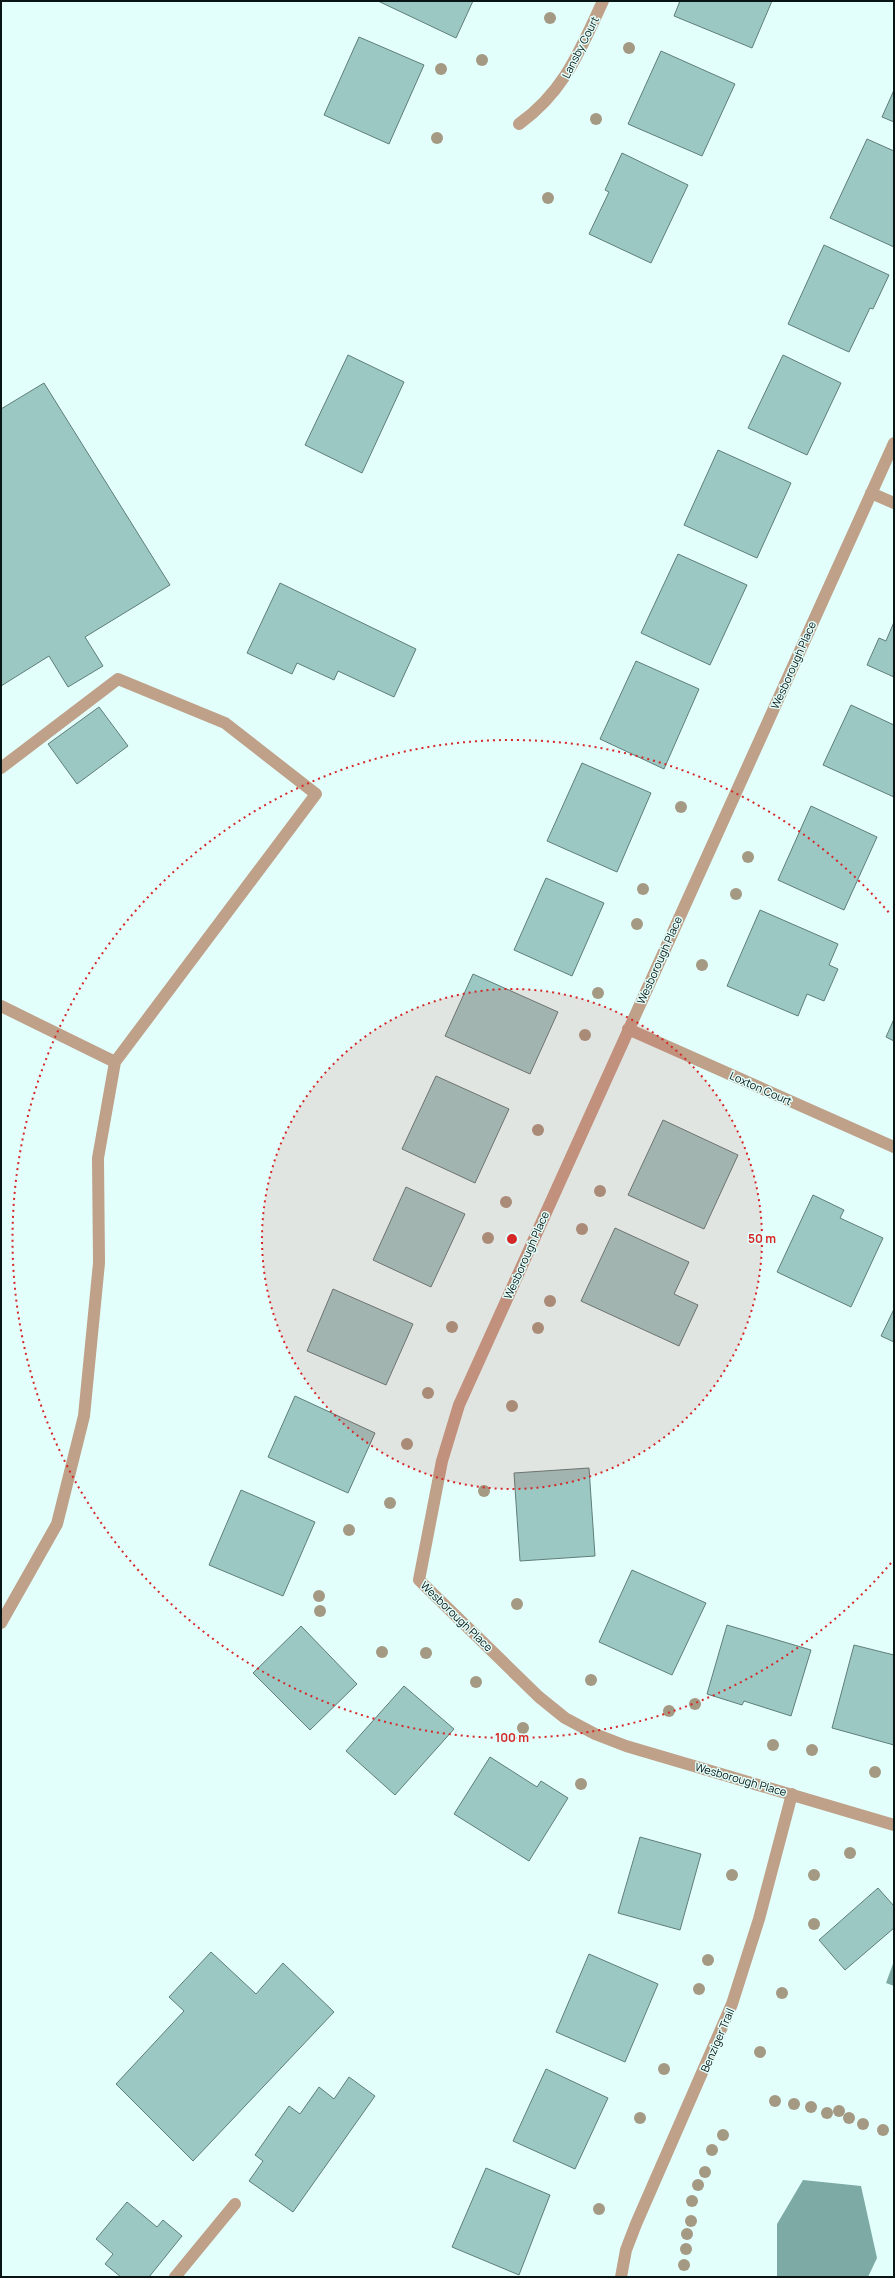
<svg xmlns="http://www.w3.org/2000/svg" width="895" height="2278" font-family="Manrope,sans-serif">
<rect width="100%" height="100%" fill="#e3fffb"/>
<path fill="#7daaa5" d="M894,1961v25l-8,-3z
M803,2180l58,6 16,72 -9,19h-91v-53z"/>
<path fill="#9bc8c3" stroke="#5f7e7a" d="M378,1h95l-17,37z
M680,1h92l-20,47 -78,-32z
M359,37l65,28 -35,79 -65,-29z
M661,51l74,33 -33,72 -74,-32z
M894,90v32l-12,-5z
M867,139l27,12v96l-64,-29z
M622,153l66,32 -37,78 -62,-29 20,-42 -4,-2z
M824,245l65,30 -16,34 -3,-1 -21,44 -61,-28z
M348,355l56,27 -42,91 -57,-28z
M783,355l58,28 -34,72 -59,-27z
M44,383l126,202 -85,52 18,29 -35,21 -19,-31 -48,30v-277z
M718,450l73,33 -34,75 -73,-33z
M678,554l69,31 -37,80 -69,-32z
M280,583l136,66 -22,48 -56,-26 -4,9 -37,-17 -5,11 -45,-21z
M894,622v55l-27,-12 12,-27 7,3z
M636,661l63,28 -35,80 -64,-30z
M851,705l43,20v72l-71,-32z
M99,707l29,39 -51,38 -29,-40z
M582,763l69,30 -34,79 -70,-31z
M811,806l66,31 -33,73 -66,-30z
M546,878l58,25 -32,73 -58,-26z
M760,910l78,34 -9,21 9,4 -14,32 -17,-7 -9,22 -71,-30z
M473,974l85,38 -28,62 -85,-38z
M894,1019v22l-8,-4z
M436,1076l73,33 -34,74 -73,-34z
M663,1120l75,35 -34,74 -76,-34z
M406,1187l59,27 -34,73 -58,-27z
M813,1195l31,15 -4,8 43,20 -32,69 -74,-35z
M615,1228l74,34 -15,32 24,11 -19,41 -98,-45z
M333,1289l80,35 -27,61 -79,-34z
M894,1309v33l-13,-6z
M295,1396l80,37 -27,60 -80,-36z
M589,1468l6,88 -75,5 -6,-88z
M241,1490l74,32 -32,74 -74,-31z
M632,1570l74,33 -34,72 -73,-33z
M727,1625l84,25 -20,66 -47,-15 -2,4 -35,-11z
M301,1626l56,58 -47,46 -57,-57z
M854,1645l40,10v90l-62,-17z
M404,1686l50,43 -59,66 -49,-44z
M490,1757l47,30 4,-6 27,17 -39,63 -75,-47z
M640,1837l61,17 -21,76 -62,-17z
M878,1888l16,18v22l-49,42 -26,-30z
M211,1952l45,42 27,-31 51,49 -141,149 -77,-77 68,-73 -15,-14z
M589,1954l69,30 -33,78 -69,-30z
M546,2069l62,29 -33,71 -62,-28z
M349,2077l26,19 -82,116 -44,-31 14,-20 -8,-6 34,-49 11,8 19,-27 15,12z
M486,2168l64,27 -31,80 -67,-28z
M127,2202l30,25 6,-7 19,16 -33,41h-28l-16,-13 8,-10 -17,-15z"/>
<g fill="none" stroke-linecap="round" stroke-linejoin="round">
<path stroke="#bfa089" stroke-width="12" d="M519,124c46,-33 61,-74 84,-123
M894,443l-435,962 -17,56 -23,119 120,117 26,21 30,16 31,12 268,79
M871,493l23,10
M1,768l117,-89 107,44 91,71 -201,268 -17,96 1,105 -15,153 -27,108 -56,99
M1,1006l114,56
M628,1029l266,118
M175,2277l60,-73
M621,2277l5,-27 10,-26 96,-220 27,-85 33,-125"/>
</g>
<g fill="#a49983">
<circle cx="550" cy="18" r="6"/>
<circle cx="629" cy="48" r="6"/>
<circle cx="482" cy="60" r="6"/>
<circle cx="441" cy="69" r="6"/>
<circle cx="596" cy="119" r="6"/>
<circle cx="437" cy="138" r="6"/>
<circle cx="548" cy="198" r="6"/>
<circle cx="681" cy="807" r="6"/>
<circle cx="748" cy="857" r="6"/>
<circle cx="643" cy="889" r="6"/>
<circle cx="736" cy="894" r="6"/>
<circle cx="637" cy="924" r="6"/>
<circle cx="702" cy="965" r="6"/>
<circle cx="598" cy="993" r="6"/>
<circle cx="585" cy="1035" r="6"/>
<circle cx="538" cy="1130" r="6"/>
<circle cx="600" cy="1191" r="6"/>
<circle cx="506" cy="1202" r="6"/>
<circle cx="582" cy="1229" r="6"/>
<circle cx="488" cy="1238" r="6"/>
<circle cx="550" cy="1301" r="6"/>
<circle cx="452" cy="1327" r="6"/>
<circle cx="538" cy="1328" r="6"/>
<circle cx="428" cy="1393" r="6"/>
<circle cx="512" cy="1406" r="6"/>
<circle cx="407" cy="1444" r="6"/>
<circle cx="484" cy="1491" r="6"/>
<circle cx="390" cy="1503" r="6"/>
<circle cx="349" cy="1530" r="6"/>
<circle cx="319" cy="1596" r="6"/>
<circle cx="517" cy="1604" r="6"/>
<circle cx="320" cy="1611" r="6"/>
<circle cx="382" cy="1652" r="6"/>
<circle cx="426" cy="1653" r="6"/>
<circle cx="591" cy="1680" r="6"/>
<circle cx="476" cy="1682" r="6"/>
<circle cx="695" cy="1704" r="6"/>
<circle cx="669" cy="1711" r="6"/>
<circle cx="523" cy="1728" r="6"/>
<circle cx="773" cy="1745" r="6"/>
<circle cx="812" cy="1750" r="6"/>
<circle cx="875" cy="1772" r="6"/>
<circle cx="581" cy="1784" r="6"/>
<circle cx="850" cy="1853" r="6"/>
<circle cx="732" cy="1875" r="6"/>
<circle cx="814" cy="1875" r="6"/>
<circle cx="814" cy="1924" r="6"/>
<circle cx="708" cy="1960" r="6"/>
<circle cx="699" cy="1989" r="6"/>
<circle cx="782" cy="1993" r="6"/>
<circle cx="760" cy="2052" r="6"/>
<circle cx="664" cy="2069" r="6"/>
<circle cx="775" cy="2101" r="6"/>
<circle cx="794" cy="2104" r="6"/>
<circle cx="811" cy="2107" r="6"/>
<circle cx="839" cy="2111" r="6"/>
<circle cx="827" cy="2113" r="6"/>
<circle cx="640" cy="2118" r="6"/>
<circle cx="849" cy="2118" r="6"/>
<circle cx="863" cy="2124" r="6"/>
<circle cx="883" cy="2130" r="6"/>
<circle cx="723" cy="2135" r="6"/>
<circle cx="712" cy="2150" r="6"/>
<circle cx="705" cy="2172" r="6"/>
<circle cx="698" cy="2185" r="6"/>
<circle cx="692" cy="2201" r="6"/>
<circle cx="599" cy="2209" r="6"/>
<circle cx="691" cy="2221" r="6"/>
<circle cx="687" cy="2234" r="6"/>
<circle cx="686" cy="2249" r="6"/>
<circle cx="684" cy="2265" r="6"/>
</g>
<circle cx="512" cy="1239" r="250" fill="#d62828" fill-opacity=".12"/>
<g fill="none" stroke="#d62828" stroke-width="2" stroke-dasharray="2 4">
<circle cx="512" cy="1239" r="250"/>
<path d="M891 1563A499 499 0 1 1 891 915"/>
</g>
<g text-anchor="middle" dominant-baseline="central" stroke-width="3" stroke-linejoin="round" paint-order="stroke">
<g font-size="11" fill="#091514" stroke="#e3fffb">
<text transform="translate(580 47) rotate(-63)">Lansby Court</text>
<text transform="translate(793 665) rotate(-66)">Wesborough Place</text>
<text transform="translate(659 960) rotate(-66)">Wesborough Place</text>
<text transform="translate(761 1088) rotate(24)">Loxton Court</text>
<text transform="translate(526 1255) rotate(-66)">Wesborough Place</text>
<text transform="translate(457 1616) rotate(44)">Wesborough Place</text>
<text transform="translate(741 1779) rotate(16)">Wesborough Place</text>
<text transform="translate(717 2040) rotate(-67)">Benziger Trail</text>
</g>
</g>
<circle cx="512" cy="1239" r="6" fill="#d62828" stroke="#e3fffb" stroke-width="2"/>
<g font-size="12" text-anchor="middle" font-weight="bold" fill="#d62828" stroke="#e3fffb" stroke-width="3" stroke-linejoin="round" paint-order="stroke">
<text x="762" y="1243">50 m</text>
<text x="512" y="1742">100 m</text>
</g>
<rect width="895" height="2278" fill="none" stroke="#091514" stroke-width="4"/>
</svg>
